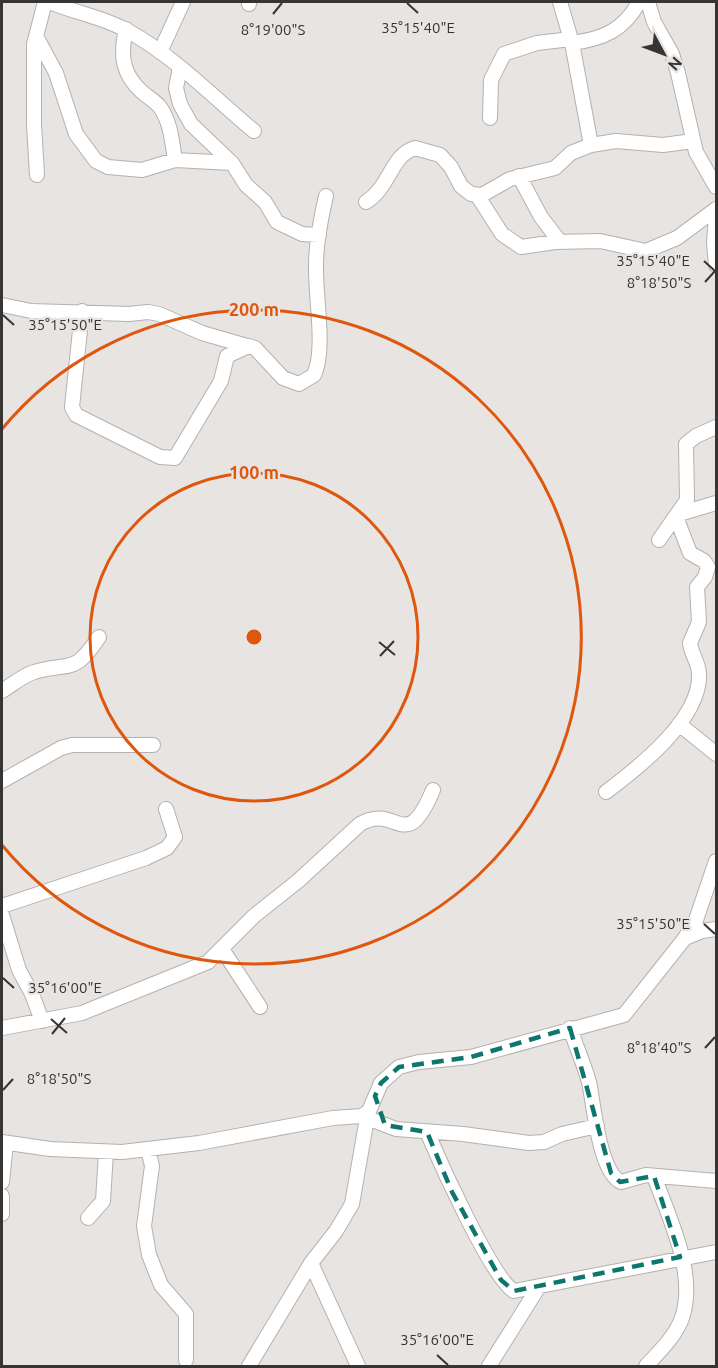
<svg xmlns="http://www.w3.org/2000/svg" width="718" height="1368" font-family="Ubuntu,sans-serif">
<rect width="100%" height="100%" fill="#e7e4e2"/>
<g fill="none" stroke-linecap="round" stroke-linejoin="round">
<g stroke="#b4b1af" stroke-width="16">
<path id="minor" d="M50,2c25,11 54,15 78,29 47,26 85,66 126,100
M249,2v2
M560,2l12,41 19,102
M648,2l6,20 18,32 6,19 18,79 20,35
M126,29c-6,26 -4,45 16,63 6,5 13,9 18,15 11,16 12,35 15,53
M36,36l20,37 20,61 20,27 12,6 34,3 33,-10 57,3
M572,43c31,-4 52,-13 67,-41
M160,52l23,-50
M180,67l-4,21 4,16 11,20 41,39 14,22 19,17 12,20 25,12 17,1
M490,118l1,-38 13,-26 33,-11 34,-4
M37,175l-3,-51v-80l11,-42
M519,176l22,41 19,25
M477,195l25,39 19,13 34,-5 45,-1 46,10 31,-13 39,-29
M366,202c24,-15 25,-47 49,-54l25,7 11,12 10,19 10,8 11,1 28,-16 45,-11 16,-15 20,-8 25,-4 47,4 30,-4
M716,217l-2,26 2,22
M2,305l29,6 98,3 19,-2 11,2 43,19 45,13
M82,311l-10,96 4,8 84,42 15,1 46,-77 6,-25 22,-10 6,2 28,30 16,6 15,-9c12,-26 1,-79 2,-110 0,-23 5,-47 10,-69
M679,514l37,-11
M659,540l28,-40 -1,-56 10,-8 20,-9
M2,691c10,-6 20,-15 32,-19 38,-11 39,4 65,-35
M679,724l37,30
M2,781l59,-33 11,-3h81
M606,792c32,-24 95,-73 93,-118 0,-11 -8,-20 -9,-31l9,-21 -2,-35 8,-10 3,-10 -4,-6 -14,-8 -14,-36
M2,906l144,-48 21,-10 8,-11 -9,-28
M2,915l17,55 13,24 10,27
M685,938l17,-7 14,-2
M222,949l38,58
M2,1028l80,-15 126,-51 46,-46 44,-35 62,-57c37,-22 45,33 73,-34
M570,1028c6,18 14,36 19,54 5,23 10,90 32,100l25,-7 70,6
M362,1116l34,13 67,5 66,9 15,-1 18,-8 35,-8
M427,1132c12,28 65,147 87,159l202,-39
M2,1142l48,7 72,3 77,-9 134,-25 29,-2 7,-5 12,-28 18,-16 20,-5 52,-5 153,-42 61,-77 11,-18 20,-59
M148,1149l4,17 -8,60 5,29 12,30 25,29v46
M2,1182l4,-39
M2,1196v18
M88,1218l15,-17 3,-49
M311,1263l47,103
M249,1366l62,-103 25,-32 16,-27 15,-86
M489,1366l49,-78
M646,1366c13,-14 29,-29 36,-48 15,-45 -13,-100 -28,-142"/>
</g>
<use href="#minor" stroke="#fff" stroke-width="14"/>
</g>
<path fill="none" stroke="#0f766e" stroke-width="4.5" stroke-dasharray="12 8" stroke-linejoin="round" d="M570,1028l41,145 9,9 34,-6 26,81 -166,34 -13,-11 -49,-88 -25,-60 -42,-7 -10,-29 6,-13 18,-16 72,-10z"/>
<path fill="none" stroke="#363534" stroke-width="2" d="M407,3l11,10M273,14l9,-11M704,261l11,10M705,282l10,-11M3,315l11,10M379,642l16,13M380,656l14,-15M704,924l11,10M3,978l11,10M51,1019l16,14M52,1034l13,-16M705,1048l10,-11M3,1090l10,-11M437,1355l11,10"/>
<g fill="none" stroke="#df570e" stroke-width="3">
<circle cx="254" cy="637" r="164"/>
<path d="M2 429A327 327 0 1 1 2 845"/>
</g>
<g font-size="15" text-anchor="middle" fill="#363534" stroke="#e7e4e2" stroke-width="4.5" stroke-linejoin="round" paint-order="stroke">
<text x="418" y="33">35°15'40"E</text>
<text x="273" y="35">8°19'00"S</text>
<text x="653" y="266">35°15'40"E</text>
<text x="659" y="288">8°18'50"S</text>
<text x="65" y="330">35°15'50"E</text>
<text x="653" y="929">35°15'50"E</text>
<text x="65" y="993">35°16'00"E</text>
<text x="659" y="1053">8°18'40"S</text>
<text x="59" y="1084">8°18'50"S</text>
<text x="437" y="1345">35°16'00"E</text>
</g>
<circle cx="254" cy="637" r="9" fill="#df570e" stroke="#e7e4e2" stroke-width="3"/>
<g font-size="18" text-anchor="middle" font-weight="bold" fill="#df570e" stroke="#e7e4e2" stroke-width="4.5" stroke-linejoin="round" paint-order="stroke">
<text x="254" y="316">200 m</text>
<text x="254" y="479">100 m</text>
</g>
<rect width="718" height="1368" fill="none" stroke="#363534" stroke-width="6"/>
<g transform="translate(664 54) rotate(131)" stroke="#e7e4e2" stroke-width="4.5" paint-order="stroke">
<path d="M0-4.5L10 22L0 15L-10 22Z" fill="#363534"/>
<text y="-9" font-size="16" font-weight="bold" text-anchor="middle" fill="#363534">N</text>
</g>
</svg>
